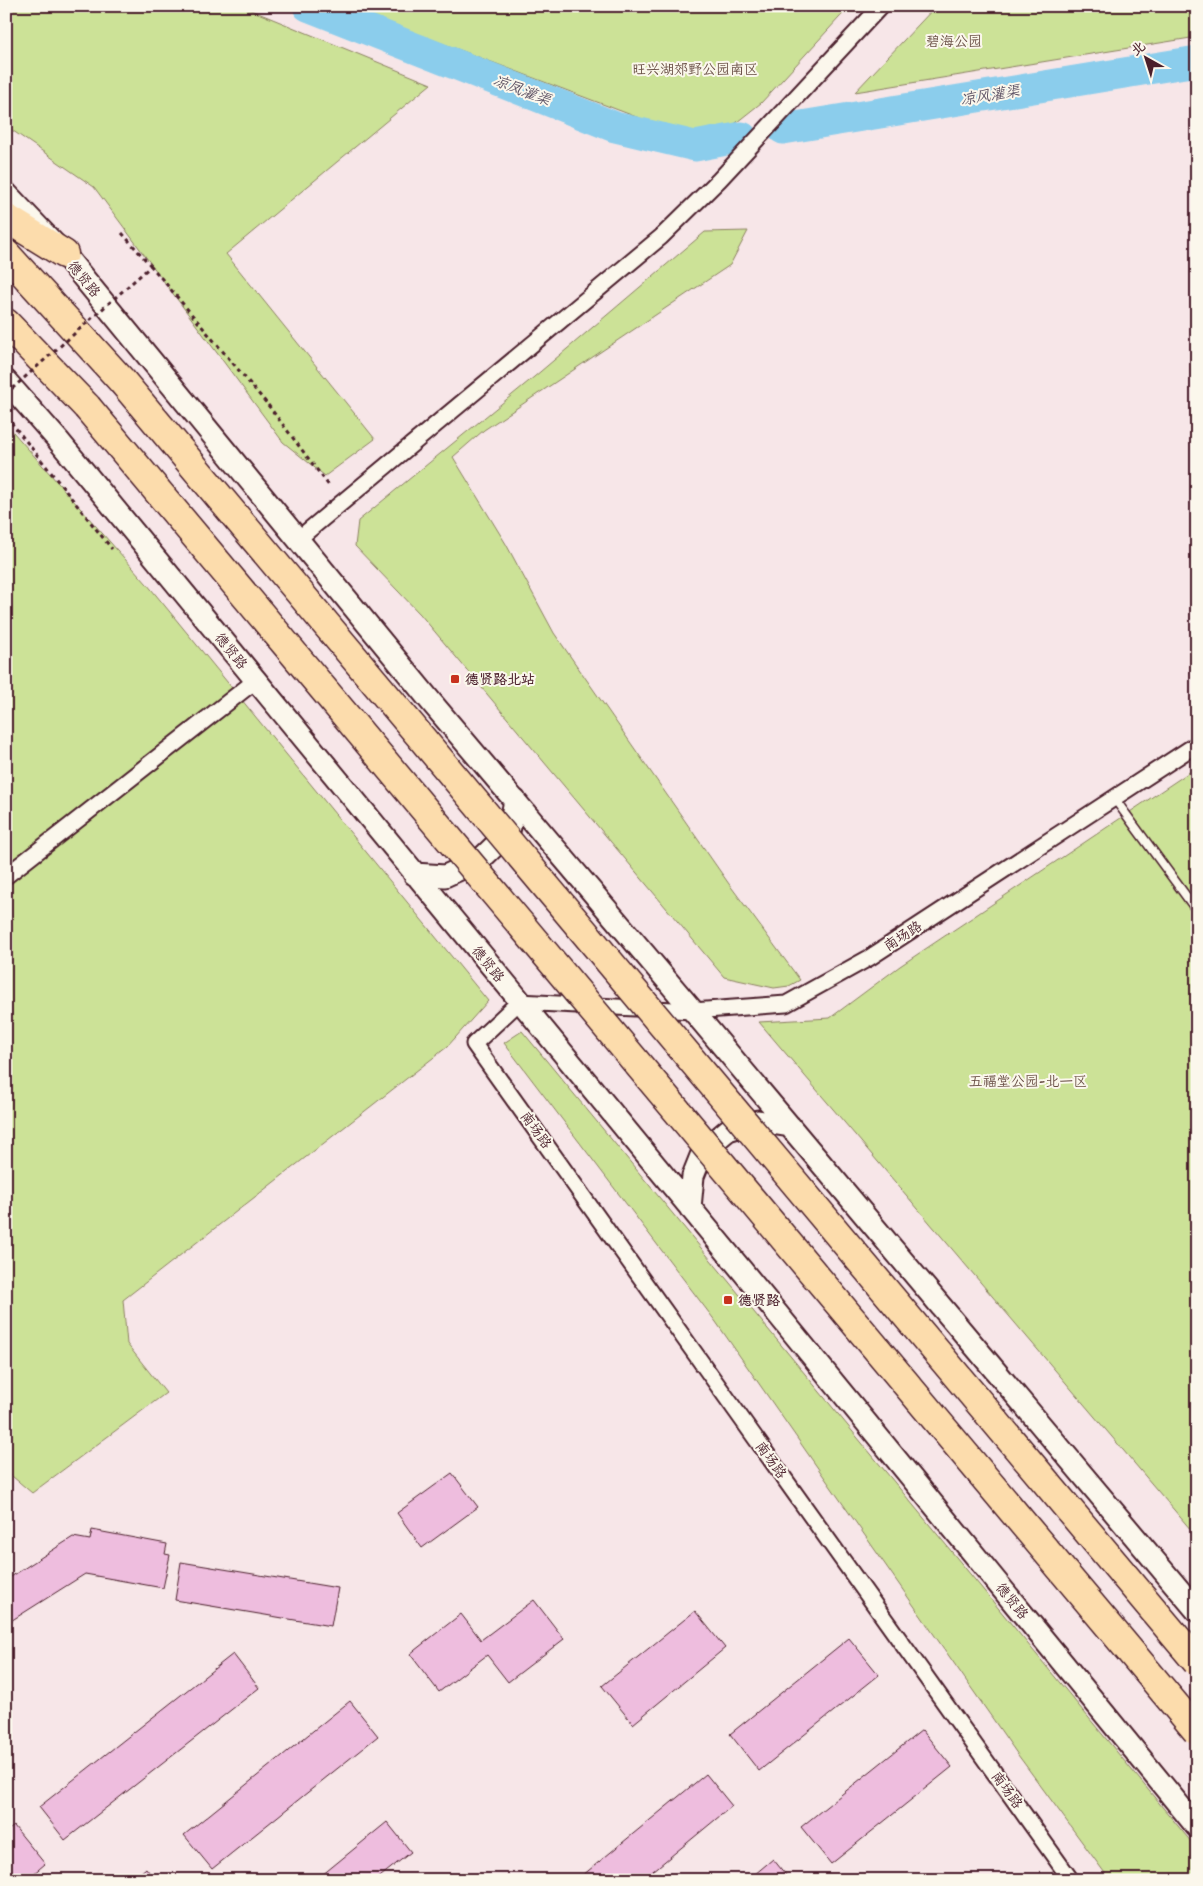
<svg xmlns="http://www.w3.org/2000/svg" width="1203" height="1886" font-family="Sriracha,'LXGW WenKai TC',sans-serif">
<rect width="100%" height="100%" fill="#f7e6e8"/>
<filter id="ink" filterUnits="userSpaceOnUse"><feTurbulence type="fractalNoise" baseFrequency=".02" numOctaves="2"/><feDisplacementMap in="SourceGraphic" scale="10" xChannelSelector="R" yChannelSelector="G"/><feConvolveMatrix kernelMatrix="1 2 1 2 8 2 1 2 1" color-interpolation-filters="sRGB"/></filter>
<g filter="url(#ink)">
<path fill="#cce297" stroke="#8b8061" d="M6,6h235l190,78 -205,170 149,185 -50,37 -42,-34 -189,-255 -88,-61z
M344,6h506l-89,97 -29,23 -36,8 -33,-7z
M936,6h261v31l-342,55z
M748,231l-18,34 -246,165 -31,27 53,87 48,89 175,251 71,96 -11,6 -15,2 -50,-11 -304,-363 -65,-68 3,-25 176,-144 171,-145z
M6,424l141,160 341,417 -41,46 -324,253 4,44 39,49 -134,100 -26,-22z
M1197,767v770l-438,-515 71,-4 70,-52z
M522,1031l675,818v31h-87l-92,-125 -302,-433 -212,-279z"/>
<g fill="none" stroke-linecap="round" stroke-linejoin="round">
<path stroke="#8bcdec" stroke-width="31" d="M308,6l307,121 80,19 47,-9
M783,129l414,-68"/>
</g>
<path fill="#eebdde" stroke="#4a1f2b" d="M452,1473l26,34 -56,41 -25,-35z
M92,1530l75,14 -2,10 5,1 -7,33 -78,-14 -79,50v-44l67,-43 17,3z
M181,1562l157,26 -7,38 -156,-26z
M534,1600l30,39 -56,43 -21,-27 -48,37 -29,-38 51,-40 20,26z
M695,1611l30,37 -92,76 -31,-38z
M849,1638l30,37 -120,96 -29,-37z
M233,1654l26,34 -194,152 -26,-33z
M350,1701l28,35 -166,133 -28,-34z
M922,1730l30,37 -121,97 -30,-37z
M706,1774l26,32 -90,74h-65z
M387,1822l24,30 -35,28h-60z
M14,1826l31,38 -19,16h-20v-48z
M773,1859l17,21h-42z
M146,1868l9,12h-23z"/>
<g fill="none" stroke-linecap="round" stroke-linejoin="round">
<g stroke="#4a1f2b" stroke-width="11">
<path id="lane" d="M1114,798l83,113"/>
</g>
<g stroke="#4a1f2b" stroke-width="19">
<path id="street" d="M297,540l364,-303 58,-57 162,-174
M6,876l249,-195
M1071,1880l-597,-836 45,-42 174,9 93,-7 83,-46 328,-214"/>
</g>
<g stroke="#4a1f2b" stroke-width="25">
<path id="secondary" d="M6,193l58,61 368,449 261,308 504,600
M6,381l52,59 691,839 448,548
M414,874l31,2 35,-16 29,-28 6,-32
M690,1208l3,-32 10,-25 25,-21 30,-9 32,5"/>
</g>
<g stroke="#4a1f2b" stroke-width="31">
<path id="highway" d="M6,218l58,36
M6,254l116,127
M6,323l81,84"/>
</g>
<path stroke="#4a1f2b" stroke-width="3" stroke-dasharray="4 4" stroke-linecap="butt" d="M122,233l29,33
M268,405l62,82
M6,416l106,133"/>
<use href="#lane" stroke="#fbf7ec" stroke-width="8"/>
<use href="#street" stroke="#fbf7ec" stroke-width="15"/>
<use href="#secondary" stroke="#fbf7ec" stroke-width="21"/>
<use href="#highway" stroke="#fcdcac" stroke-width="28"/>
<g stroke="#4a1f2b" stroke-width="31" stroke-linecap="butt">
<path id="highway-bridge" d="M122,381l1075,1281
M87,407l1110,1324"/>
</g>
<path stroke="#4a1f2b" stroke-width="3" stroke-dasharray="4 4" stroke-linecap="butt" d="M6,394l145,-128 117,139"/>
<use href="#highway-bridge" stroke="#fcdcac" stroke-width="28"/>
</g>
</g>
<g fill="#c8321e" stroke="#fbf7ec" stroke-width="2">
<rect x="450" y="674" width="10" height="10" rx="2.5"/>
<rect x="723" y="1295" width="10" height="10" rx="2.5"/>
</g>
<g text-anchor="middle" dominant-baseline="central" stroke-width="4" stroke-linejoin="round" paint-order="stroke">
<g font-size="14" fill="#6a5046" stroke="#fbf7ec">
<text x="954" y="41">碧海公园</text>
<text x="695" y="69">旺兴湖郊野公园南区</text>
<text x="1028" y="1081">五福堂公园-北一区</text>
</g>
<g font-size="14" fill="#4a1f2b" stroke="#fbf7ec">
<text transform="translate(84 279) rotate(51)">德贤路</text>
<text transform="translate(231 651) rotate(51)">德贤路</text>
<text transform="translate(903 936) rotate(-33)">南场路</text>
<text transform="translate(488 964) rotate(51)">德贤路</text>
<text transform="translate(536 1130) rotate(54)">南场路</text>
<text transform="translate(771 1460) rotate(54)">南场路</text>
<text transform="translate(1012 1601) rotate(51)">德贤路</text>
<text transform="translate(1007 1790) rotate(54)">南场路</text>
</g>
<g font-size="14" font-weight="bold" fill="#4a1f2b" stroke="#fbf7ec" text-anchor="start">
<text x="465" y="679">德贤路北站</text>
<text x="738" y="1300">德贤路</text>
</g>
<g font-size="15" font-style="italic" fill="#5e5365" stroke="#fbf7ec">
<text transform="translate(522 90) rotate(21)">凉凤灌渠</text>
<text transform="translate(990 95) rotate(-9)">凉风灌渠</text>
</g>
</g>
<rect width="1203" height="1886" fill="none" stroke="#fbf7ec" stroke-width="25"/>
<rect x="12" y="12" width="1178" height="1861" fill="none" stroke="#4a1f2b" stroke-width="2" filter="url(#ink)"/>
<g transform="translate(1146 58) rotate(321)" stroke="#fbf7ec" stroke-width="4" paint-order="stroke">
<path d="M0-4L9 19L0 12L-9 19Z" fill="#4a1f2b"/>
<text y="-8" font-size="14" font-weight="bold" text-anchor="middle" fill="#4a1f2b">北</text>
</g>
</svg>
